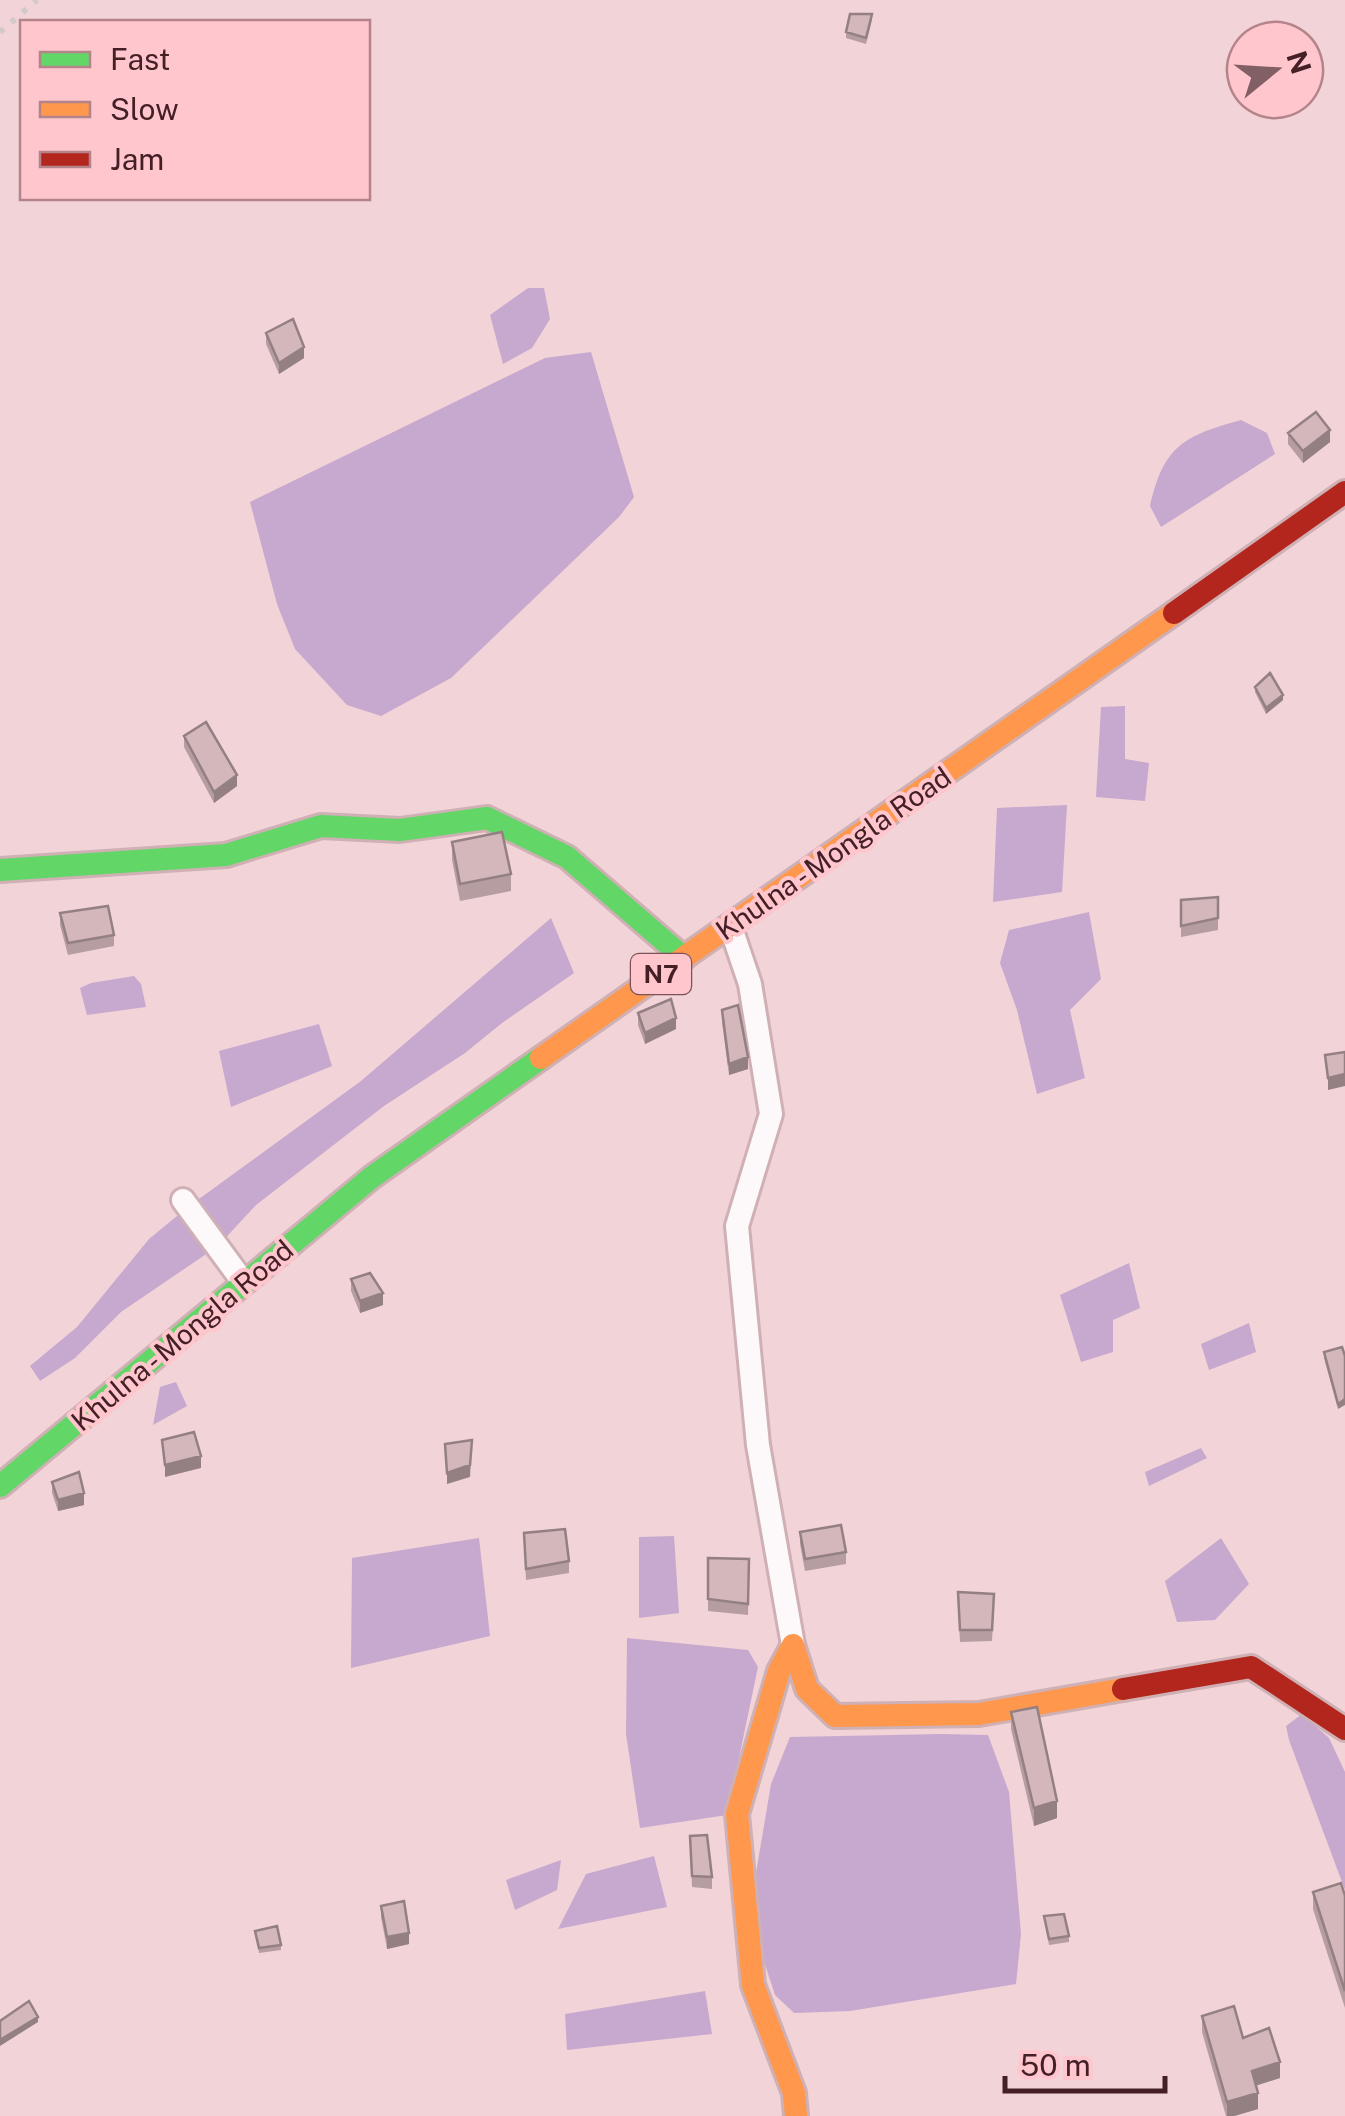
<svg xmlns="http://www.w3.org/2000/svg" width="1345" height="2116" font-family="'Public Sans',sans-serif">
<rect width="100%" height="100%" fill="#f2d3d7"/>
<path fill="#c7a8cf" d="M528,288h16l6,31 -18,29 -29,16 -13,-49z
M591,352l43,145 -15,20 -168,161 -70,38 -34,-11 -52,-56 -18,-45 -27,-102 295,-144z
M1241,420l26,13 8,21 -114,73 -11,-21c14,-61 34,-70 91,-86z
M1125,706v53l24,4 -4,38 -49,-4 5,-90z
M1067,805l-5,87 -69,10 4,-94z
M1089,912l12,67 -31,31 15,68 -48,16 -20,-84 -17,-47 9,-33z
M551,918l23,55 -72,50 -37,30 -81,53 -128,99 -38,41 -97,66 -46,46 -35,23 -10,-15 47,-39 72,-88 39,-32 173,-126z
M134,976l7,8 5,23 -59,8 -7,-27 11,-5z
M319,1024l13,42 -101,41 -12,-56z
M1129,1263l11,45 -27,12v32l-32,10 -21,-67z
M1249,1323l7,29 -47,18 -8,-26z
M176,1382l11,24 -34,19 7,-38z
M1201,1448l6,10 -58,28 -4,-14z
M674,1536l5,77 -40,5v-81z
M479,1538l11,98 -139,32 1,-110z
M1221,1538l28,46 -34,36 -38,2 -12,-41z
M627,1638l121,12 10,17 -31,148 -87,13 -14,-94z
M1302,1714l27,24 16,34v118l-56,-150 -3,-14z
M942,1734l46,1 21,57 12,142 -5,50 -166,27 -56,2 -19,-18 -16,-49 -3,-73 15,-89 19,-47z
M654,1856l13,51 -109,22 28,-55z
M561,1860l-4,30 -42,20 -9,-30z
M705,1991l7,43 -145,16 -2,-36z"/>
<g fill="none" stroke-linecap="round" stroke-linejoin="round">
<g stroke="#cfb0b4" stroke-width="28">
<path id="street" d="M730,925l20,59 21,130 -34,112 21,219 35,200
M183,1200l61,83"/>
</g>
<g stroke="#cfb0b4" stroke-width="28">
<path id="fast" d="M0,870l226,-15 95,-29 79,4 87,-12 80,39 117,101
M0,1486l372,-309 169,-119"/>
</g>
<g stroke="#cfb0b4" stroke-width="28">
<path id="slow" d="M541,1058l633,-445
M796,2116l-2,-23 -41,-108 -16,-171 42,-143 14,-26 14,44 28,27 144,-2 144,-25"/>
</g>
<g stroke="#cfb0b4" stroke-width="28">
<path id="jam" d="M1174,613l171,-121
M1123,1689l128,-22 94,62"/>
</g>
<use href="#street" stroke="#fdf8f9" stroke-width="22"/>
<use href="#fast" stroke="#63d668" stroke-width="22"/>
<use href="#slow" stroke="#ff974d" stroke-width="22"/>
<use href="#jam" stroke="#b3261e" stroke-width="22"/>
<path stroke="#d2c9c9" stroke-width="6" stroke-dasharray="5 10" stroke-linecap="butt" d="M0,32l37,-32"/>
</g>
<path fill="#b59da1" d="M872,20l-6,24 -20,-6v-6z
M266,333l38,25 -25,16 -13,-30z
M1288,433l42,9 -27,21 -15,-19z
M1255,687l28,13 -17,14 -11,-22z
M184,736l53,50 -23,17 -30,-56z
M452,842l59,32v17l-51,10 -8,-41z
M1218,897v33l-37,7v-37z
M60,913l54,22v11l-46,9 -8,-30z
M722,1010l26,59 -19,6 -7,-53z
M638,1013l38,16 -31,15 -7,-19z
M351,1279l32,26 -23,8 -9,-22z
M1324,1352l21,4 -7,53 -14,-51z
M52,1482l32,23 -26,6 -6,-18z
M800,1532l46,20v12l-41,7 -5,-27z
M524,1533l45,28v12l-43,7z
M708,1558l41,1 -1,56 -40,-4z
M958,1604l36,2 -2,35 -32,1z
M1011,1712l46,106 -23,8 -23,-97z
M690,1836l22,41v12l-20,-2z
M1313,1892l32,4v112l-32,-99z
M381,1906l28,38 -22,5 -6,-32z
M1044,1916l25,20v6l-20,3z
M255,1931l26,14v5l-22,3z
M1202,2016l41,22 37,40 -24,7 2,24 -24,7h-8l-24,-84z"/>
<path fill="#948083" d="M304,347v11l-25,16v-11z
M1330,430v12l-27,21v-12z
M1283,695v5l-17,14v-6z
M237,775v11l-23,17v-11z
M676,1018v11l-31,15v-11z
M748,1057v12l-19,6v-11z
M1345,1074v12l-17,4v-12z
M383,1293v12l-23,8v-12z
M1345,1399v6l-7,4v-5z
M472,1440l-2,37 -23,7v-11z
M201,1456v12l-36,9v-12z
M84,1493v12l-26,6v-11z
M1057,1801v17l-23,8v-18z
M409,1933v11l-22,5v-12z
M38,2017v5l-38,24v-6z
M1280,2062v16l-28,9v-16z
M1258,2093v16l-24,7h-7v-14z"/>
<path fill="#d3b7bb" stroke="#948083" stroke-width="2.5" d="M850,14h22l-6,24 -20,-6z
M293,319l11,28 -25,16 -13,-30z
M1316,412l14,18 -27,21 -15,-18z
M1270,673l13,22 -17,13 -11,-21z
M206,722l31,53 -23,17 -30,-56z
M502,832l9,42 -51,10 -8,-42z
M1218,897v21l-37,8v-26z
M108,906l6,29 -46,8 -8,-30z
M671,999l5,19 -31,15 -7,-20z
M738,1005l10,52 -19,7 -7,-54z
M1345,1052v22l-17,4 -3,-23z
M370,1273l13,20 -23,8 -9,-22z
M1342,1347l3,9v43l-7,5 -14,-52z
M194,1432l7,24 -36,9 -3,-25z
M472,1440l-2,25 -23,8 -2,-29z
M79,1472l5,21 -26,7 -6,-18z
M841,1525l5,27 -41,7 -5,-27z
M565,1529l4,32 -43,8 -2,-36z
M708,1558l41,1 -1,45 -40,-5z
M958,1592l36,2 -2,36h-32z
M1037,1707l20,94 -23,7 -23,-96z
M707,1835l5,42 -20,-1 -2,-40z
M1341,1883l4,13v95l-32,-99z
M404,1901l5,32 -22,4 -6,-31z
M1064,1914l5,22 -20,3 -5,-23z
M277,1926l4,19 -22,3 -4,-17z
M29,2001l9,16 -38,23v-19z
M1234,2006l9,32 26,-10 11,34 -28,9 6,22 -31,9 -25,-86z"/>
<g text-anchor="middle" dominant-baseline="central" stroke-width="8" stroke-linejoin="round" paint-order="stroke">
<rect fill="#ffc6cd" stroke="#7c5258" stroke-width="2.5" x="631" y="954" width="60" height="40" rx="8"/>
<g font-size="25" font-weight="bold" fill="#442026">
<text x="661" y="974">N7</text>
</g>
<g font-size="28" fill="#442026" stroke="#ffc6cd">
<text transform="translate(833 853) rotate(-35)">Khulna - Mongla Road</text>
<text transform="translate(182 1335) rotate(-40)">Khulna - Mongla Road</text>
</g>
</g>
<rect x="20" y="20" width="350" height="180" fill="#ffc6cd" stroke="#b4848a" stroke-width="2.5"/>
<rect x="40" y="52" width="50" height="15" fill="#63d668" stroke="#b4848a" stroke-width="2.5"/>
<text x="110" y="70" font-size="30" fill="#442026">Fast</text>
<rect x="40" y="102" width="50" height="15" fill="#ff974d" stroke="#b4848a" stroke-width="2.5"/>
<text x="110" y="120" font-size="30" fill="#442026">Slow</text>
<rect x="40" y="152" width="50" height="15" fill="#b3261e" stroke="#b4848a" stroke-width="2.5"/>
<text x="110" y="170" font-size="30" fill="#442026">Jam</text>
<g transform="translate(1275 70) rotate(72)"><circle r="48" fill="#ffc6cd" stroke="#b4848a" stroke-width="2.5"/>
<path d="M0-8L18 38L0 25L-18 38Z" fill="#815f64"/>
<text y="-15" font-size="28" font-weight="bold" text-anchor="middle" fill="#442026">N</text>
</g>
<path d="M1005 2076v15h160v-15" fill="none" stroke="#442026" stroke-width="5"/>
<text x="1020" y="2076" font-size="30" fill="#442026" stroke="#ffc6cd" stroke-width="8" paint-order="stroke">50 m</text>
</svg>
